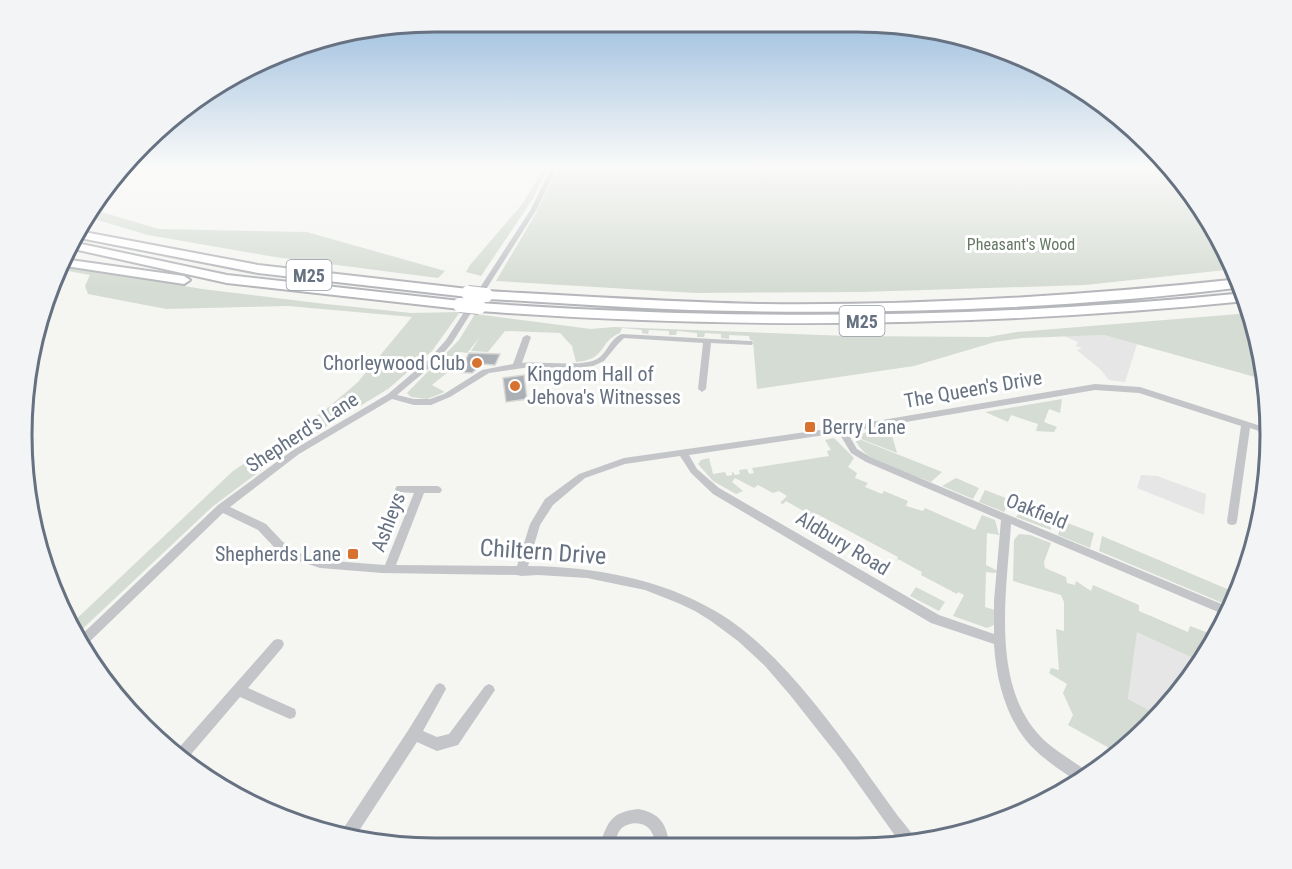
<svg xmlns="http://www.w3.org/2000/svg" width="1292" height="869" font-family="'Roboto Condensed',sans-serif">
<rect width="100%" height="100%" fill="#f5f5f2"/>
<path fill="#e5e6e5" d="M1104,335l33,9 -12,38 -16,-2 -9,-11 -23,-19 5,-2 -6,-2 2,-4 -14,-6z
M1141,475l16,1 49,18 -2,21 -67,-27z
M1137,631l65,31 -43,54 -31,-16z"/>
<path fill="#d5dcd3" d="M545,166h4l-17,34 -51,76 -15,-4 4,-7 53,-62z
M559,166h610l32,38 34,65 -150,16 -224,7 -166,1 -199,-12 39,-66z
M91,209l68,20 148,3 138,39 -7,7 -163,-21 -127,-22 -61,-18z
M59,265l143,24 115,14 94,10 49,-1 -28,39 -44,38 -96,58 -80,60 -137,129 -5,-11 163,-154 91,-60 34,-29 54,-65 -124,-11 -122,3 -78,-15 -3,-8 5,-11 -33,-6z
M1251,313l12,40 3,27 -162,-45 -82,3 -27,4 -81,24 -157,23 -4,-48 -3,-1 -1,-4 -20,-1v4l-8,-1v-4l-16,-1 -1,4h-7v-4l-20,-2 -1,4h-7v-4l-20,-1 -1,4 -6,-1v-3l-20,-2 -2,5c-22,9 -13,27 -44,29l-4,-16 -12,-13 -55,-2 -17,21 -17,-1 9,-14 -13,16 -6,-1 -18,18 5,2 -16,13 13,7 -18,7 -16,-2 -4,-4 52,-53 16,-26 116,15 23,-2 234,9 140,1 29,-5z
M1062,399l-2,14 -11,-4 -5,13 13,5 -3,5 -18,-1 2,-7 -27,-9 -3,7 -23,-10z
M890,428l7,25 -41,-16 2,-3z
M854,437l88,35 -11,10c-23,-10 -68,-18 -77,-45z
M834,438l20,20 -6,9 9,6 -2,5 13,5 -3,4 17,7 2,-3 24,10 -2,5 17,5 2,-3 50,22 7,-15 13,5 4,15 -12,-2 -1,32 12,6 -3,2 -9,-1 -1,35 13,4 -4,14 -7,3 -34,-12 11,-21 -6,-3 -1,2 -36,-19 1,-3c-8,-4 -13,-7 -24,-13l-2,3 2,-5 -81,-43 -3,3 -28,-16 -3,3 -3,-1 7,-7 -8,-5 -6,2 -15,-8 -4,3 -19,-10 -3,4 11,9 -7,3 -23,-13 -15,-17 3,-4 8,-2 4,16 12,-2 2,4 5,-1v-4l3,4 5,-1 -1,-4 8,-1 2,5 5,-1 -2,-5 77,-12 -2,-5 4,-1 -6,-10z
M956,478l23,10 -6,11 -31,-13z
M985,490l26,10 -7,12 -25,-10z
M1025,506l24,9 2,15 -35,-13z
M1062,521l32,12 -4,15 -32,-13z
M1019,534l11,1 21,8 -7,19 1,6 21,9 1,6 8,2 1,-4 15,10 2,-6 46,20v6l49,21 2,-6 26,10 -14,26 -65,-30 -9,67 31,17 -41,37 -50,-28 5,-10 -10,-22 4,-9 -18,-11 2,-5 8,2 -3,-41 8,2v-29l-3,-7 -48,-14 1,-41z
M1102,536l137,58 -7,13 -133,-56z
M916,587l29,15 -6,9 -29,-15z"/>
<path fill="#aab0b6" stroke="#d6d6d4" stroke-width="1.5" d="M469,353l31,1 -5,11 -13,-1 -10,9 -18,-1 5,-11h6z
M524,375l3,24 -21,3 -3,-24z"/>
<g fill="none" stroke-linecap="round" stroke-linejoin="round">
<g stroke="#b5b7bb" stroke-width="4">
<path id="highway" d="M79,231l179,34 210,24 6,4 -6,4 -210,-24 -183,-36z
M72,242l155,33 233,26 7,4 -7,4 -233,-26 -158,-35z
M63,259l121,17 6,4 -6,4 -125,-19z
M1240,279l3,8c-183,23 -369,28 -553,23 -68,-2 -136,-8 -204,-11l-6,-4 6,-4c91,5 182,11 273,13 161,2 321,-8 481,-25z
M1245,293l1,8c-259,26 -508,29 -767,10l-7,-4 7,-4c259,18 507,16 766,-10z"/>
</g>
<path fill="#c3c5c9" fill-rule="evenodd" d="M552,166h6l-21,43 -85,134 -18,21 -37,31 17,4h16l14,-5 38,-24 31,-6 10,-27 4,-2 4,2 -9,26c19,-2 56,4 73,-3 12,-5 14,-21 27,-26l127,7h3l1,2 -1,2 -41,-2 -5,46 -4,3 -4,-3 5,-46 -79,-5 -6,6 -14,17 -11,5 -17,2 -46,-1 -41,6 -39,24 -19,8h-17l-22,-6 -93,55 -69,53 36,17 16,17 13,10 25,9 65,5 29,-72 -17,-1 -2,-3 2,-3h40l3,1 2,3 -2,3h-16l-28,72 121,1 13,-42 15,-25 34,-25 45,-16 217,-31 254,-43 45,3 130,42 1,6 -21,-7 -13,93 -1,3 -4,1 -4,-1 -1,-3 14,-95 -102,-33 -44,-3 -248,42 10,17 15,9 359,150 -4,8 -2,-1 -214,-91c-4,66 -21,159 29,212 15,16 35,25 51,39l-12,8c-17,-12 -35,-23 -49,-38 -24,-27 -34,-65 -36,-101l-63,-21 -218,-129 -22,-21 -11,-17 -55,8 -40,14 -32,27 -13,20 -12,41c66,1 131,12 189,46 57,34 102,96 141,148 12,18 25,35 37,52 7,10 17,19 21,30l-15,2 -62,-87 -49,-62 -25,-29 -27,-25 -27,-20 -16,-10 -17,-8 -33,-13 -58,-12 -49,-3 -17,1 -4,-1 -135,-2 -62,-5 -33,-11 -13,-10 -16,-17 -35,-17 -141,136 -6,-9 142,-135 75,-55 95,-56 40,-34 18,-20 85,-131zM839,433l12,20 15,9 135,58 -7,81v33l-55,-19 -220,-127 -22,-19 -8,-14z
M278,639l4,1 2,4 -2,4 -34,40 47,21 1,4 -1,4 -5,2 -50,-22 -53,62 -11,-8 98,-111z
M440,683l4,2 2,4 -23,42 14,6 12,-3 36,-48 4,-2 4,2 2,4 -37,55 -21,6 -20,-9 -64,98 -14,-5 70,-106 27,-44z
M638,809c22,4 29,15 31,36h-14c-1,-1 -1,-9 -2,-10 -5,-14 -24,-15 -33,-5 -3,4 -4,10 -6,14h-14c8,-22 11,-32 38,-35z"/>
<use href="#highway" fill="#fff" fill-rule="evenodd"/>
<g stroke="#b5b7bb" stroke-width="16" stroke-linecap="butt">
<path id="highway-bridge" d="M468,293l18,2
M460,305l19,2"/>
</g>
<use href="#highway-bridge" stroke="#fff" stroke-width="14"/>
</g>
<linearGradient id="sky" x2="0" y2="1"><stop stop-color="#96badc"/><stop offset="0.58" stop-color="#fafaf9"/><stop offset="1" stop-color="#fafaf9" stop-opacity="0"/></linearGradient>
<rect width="1292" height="288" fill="url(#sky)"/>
<g fill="#d7722f" stroke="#fff" stroke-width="2">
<circle cx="477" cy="363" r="6"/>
<circle cx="515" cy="386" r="6"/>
<rect x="804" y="421" width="12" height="12" rx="3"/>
<rect x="347" y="548" width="12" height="12" rx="3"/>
</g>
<g text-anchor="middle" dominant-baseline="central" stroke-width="6" stroke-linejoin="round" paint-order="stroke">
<g font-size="16" fill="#657864" stroke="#fff">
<text x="1021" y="244">Pheasant's Wood</text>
</g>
<g fill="#fff" stroke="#949ca7" stroke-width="1.5">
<rect x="286.5" y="260" width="45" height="30" rx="4.5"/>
<rect x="839.5" y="306" width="45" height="30" rx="4.5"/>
</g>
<g font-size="18" font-weight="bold" fill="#667181">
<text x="309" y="275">M25</text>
<text x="862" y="321">M25</text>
</g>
<g font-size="20" fill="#667181" stroke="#fff" text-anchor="end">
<text x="465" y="363">Chorleywood Club</text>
<text x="527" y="374" text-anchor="start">Kingdom Hall of<tspan x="527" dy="23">Jehova's Witnesses</tspan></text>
<text x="822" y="427" text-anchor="start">Berry Lane</text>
<text x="341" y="554">Shepherds Lane</text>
</g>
<g font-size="20" fill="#667181" stroke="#fff">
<text transform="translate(973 389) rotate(-10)">The Queen's Drive</text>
<text transform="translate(302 432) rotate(-33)">Shepherd's Lane</text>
<text transform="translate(1037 511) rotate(22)">Oakfield</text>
<text transform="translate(388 522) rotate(-69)">Ashleys</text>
<text transform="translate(843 543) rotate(31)">Aldbury Road</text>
</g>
<g font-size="24" fill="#667181" stroke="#fff">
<text transform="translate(543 552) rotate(4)">Chiltern Drive</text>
</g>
</g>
<path d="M0 0H1292V869H0ZM435 32H857A403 403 0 0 1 1260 435V435A403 403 0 0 1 857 838H435A403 403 0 0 1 32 435V435A403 403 0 0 1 435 32Z" fill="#f3f4f5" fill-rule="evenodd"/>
<path fill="none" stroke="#667181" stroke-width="3" d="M435 32H857A403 403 0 0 1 1260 435V435A403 403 0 0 1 857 838H435A403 403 0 0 1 32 435V435A403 403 0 0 1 435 32Z"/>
</svg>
